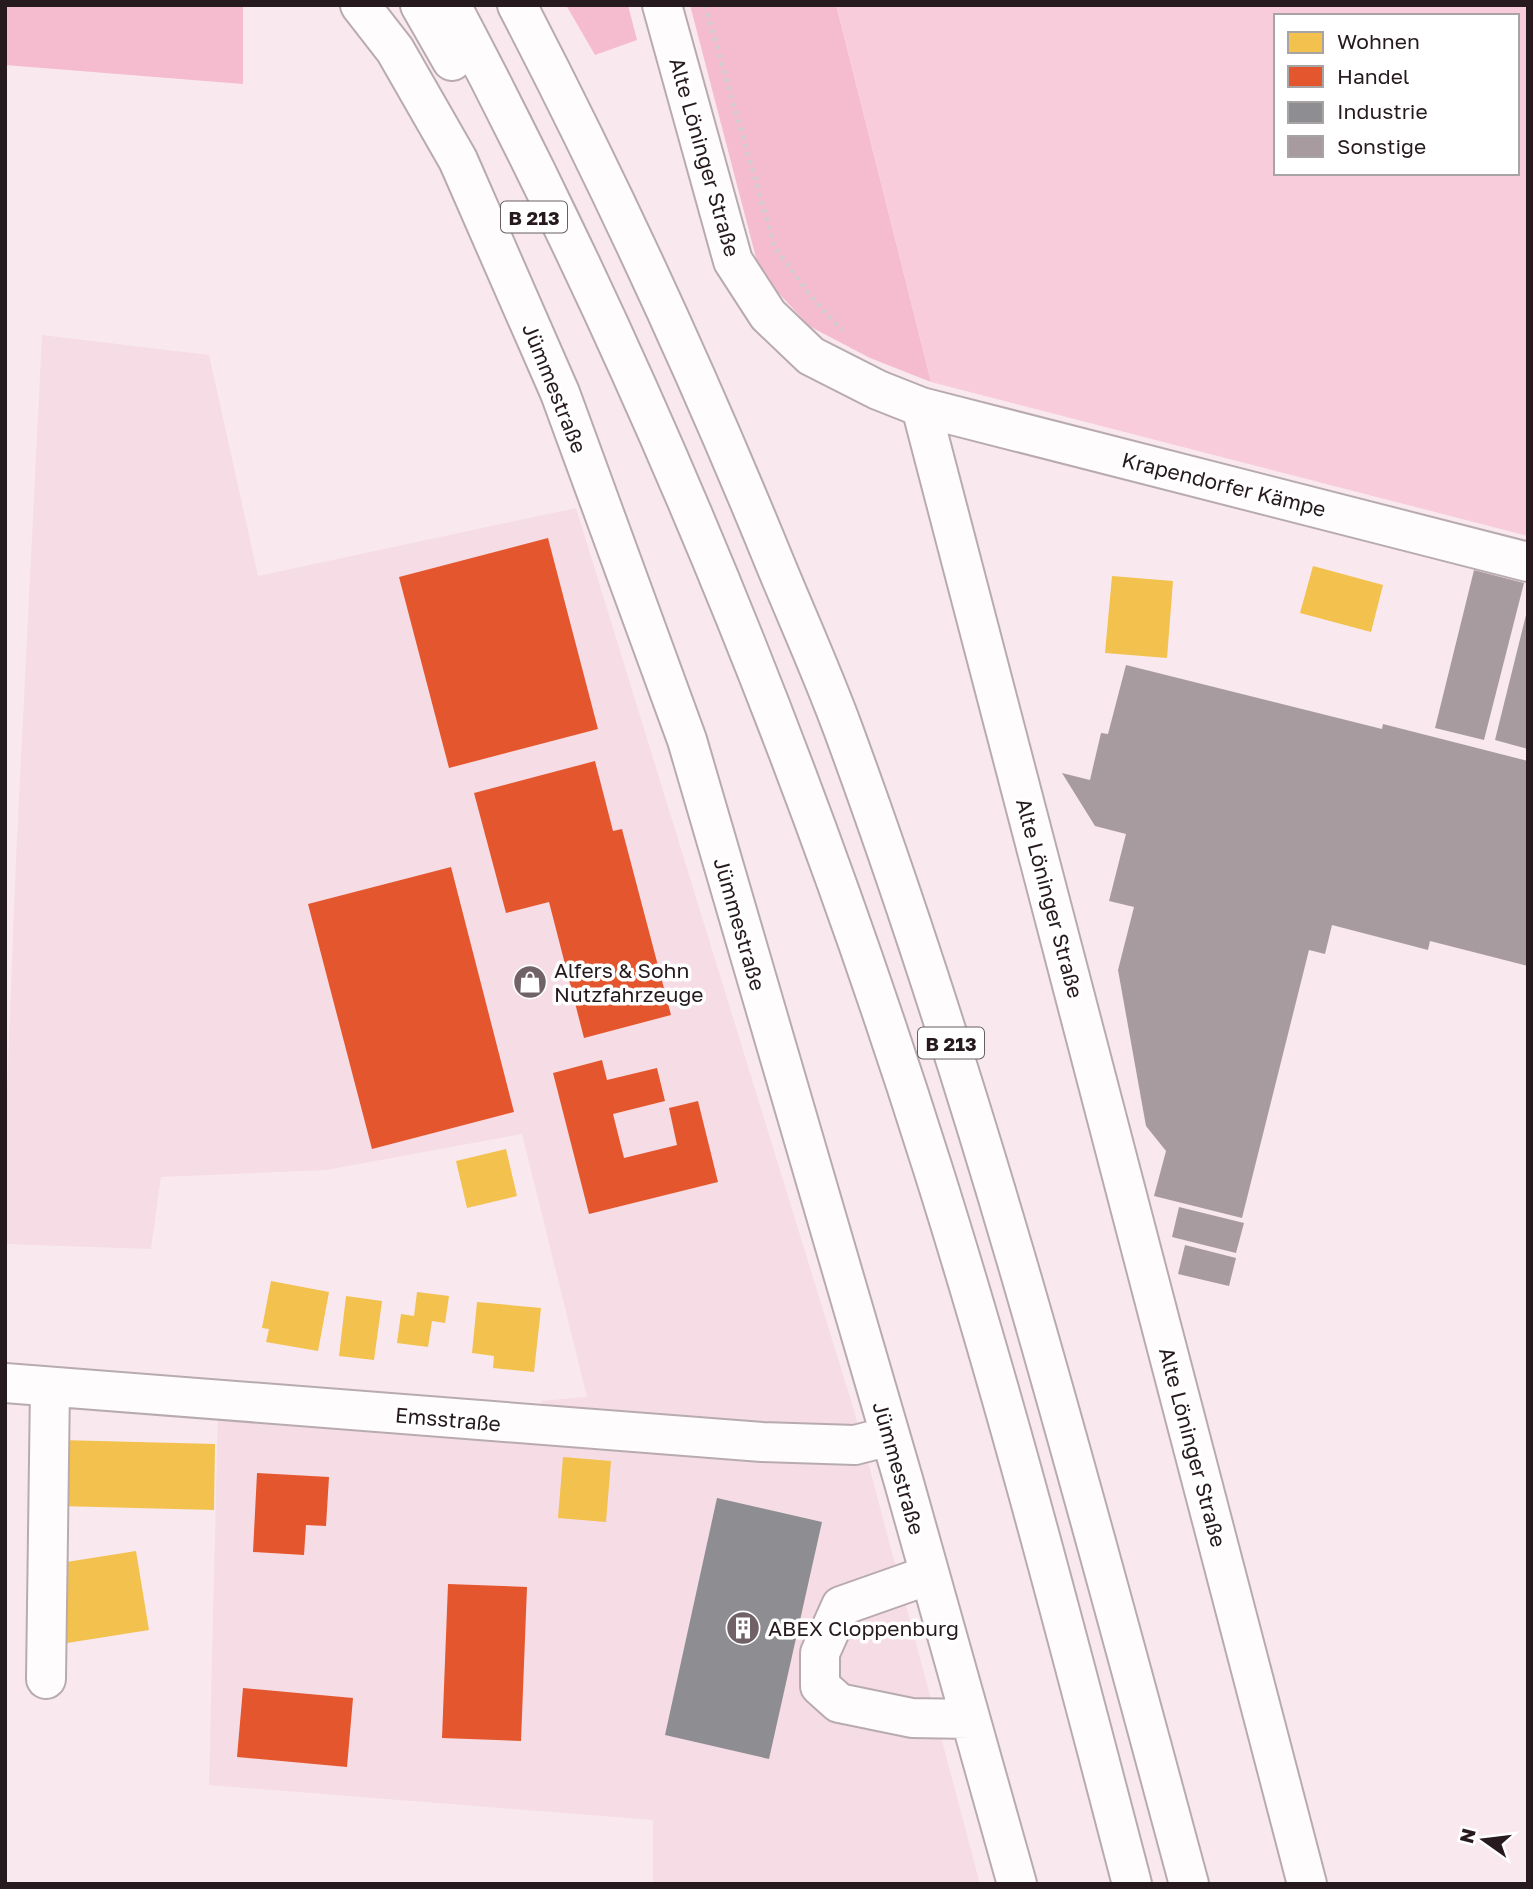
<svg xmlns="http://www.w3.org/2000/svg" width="1533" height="1889" font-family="'Golos Text',sans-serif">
<rect width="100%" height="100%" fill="#f9e9ee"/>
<path fill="#f6dce4" d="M42,335l167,20 49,221 318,-68 280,909 124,467h-327v-64l-444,-35 9,-377 324,27 -1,-34 46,-4 -65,-263 -196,36 -165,7 -10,72 -146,-5v-102l11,-283z"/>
<path fill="#f8ccdb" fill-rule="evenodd" d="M836,5h692v531l-597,-154zM1276,16h241v157h-241z"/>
<path fill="#f5bcd0" d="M5,5h238v79l-238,-19z
M566,5h62l9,35 -42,15z
M690,5h146l95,377 -61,-24 -61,-32 -49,-53z"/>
<path fill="#f2c14e" d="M1313,566l70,19 -12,47 -71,-19z
M1112,576l61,5 -6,77 -62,-5z
M506,1149l11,47 -50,12 -11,-47z
M271,1281l58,11 -11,59 -52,-9 3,-13 -7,-1z
M417,1292l32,4 -4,27 -13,-2 -4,26 -31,-4 4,-29 13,2z
M346,1296l36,5 -8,59 -35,-4z
M477,1302l64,6 -7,64 -41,-4 1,-12 -22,-3z
M60,1440l155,4 -1,66 -156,-4z
M563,1457l48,4 -5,61 -48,-4z
M136,1551l13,79 -82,13 -13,-79z"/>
<path fill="#e4572e" d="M548,538l50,191 -149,39 -50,-191z
M595,761l18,70 9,-2 49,186 -87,23 -35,-136 -43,11 -32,-120z
M451,867l63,245 -142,37 -64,-245z
M602,1060l5,20 50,-12 8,33 -52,13 11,44 53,-13 -8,-37 29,-7 20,81 -129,32 -36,-141z
M257,1473l72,4 -3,49 -20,-1 -2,30 -51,-3z
M448,1584l79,3 -6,154 -79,-3z
M243,1688l110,10 -6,69 -110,-10z"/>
<path fill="#8d8d92" d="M717,1498l105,24 -53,237 -104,-24z"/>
<path fill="#a89b9f" d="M1474,570l50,13 -40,157 -49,-12z
M1527,611h1v138l-33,-9z
M1126,665l256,64 1,-5 145,37v205l-98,-25 -2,9 -96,-25 -7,29 -16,-4 -67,268 -88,-22 12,-45 -20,-25 -28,-156 16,-63 -25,-6 17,-67 -31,-8 -33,-53 28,7 11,-47 7,1z
M1179,1207l65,16 -8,30 -64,-16z
M1185,1245l51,13 -7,28 -51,-12z"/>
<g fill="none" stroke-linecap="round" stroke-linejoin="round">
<g stroke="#b8abaf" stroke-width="42">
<path id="minor" d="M360,5l35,45 63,110 102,233 127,347 216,739 114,405
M662,5l71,256 35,54 43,41 67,34 43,17 386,1477
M921,407l607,155
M5,1383l757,59 93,3 35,-9
M929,1575l-88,31 -21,47v33l19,17 73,15 58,1
M46,1679l4,-292"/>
</g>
<g stroke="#b8abaf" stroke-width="42">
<path id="highway" d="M420,5l32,56
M451,5c196,370 355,762 481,1161 75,237 137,478 200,718
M517,5c94,181 180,367 257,556 23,56 48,111 69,168 139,377 241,767 346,1155"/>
</g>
<path stroke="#d1cccd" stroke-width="4.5" stroke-dasharray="3.5 5" stroke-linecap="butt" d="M705,5l70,243 39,52 28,30"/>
<use href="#minor" stroke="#fefcfc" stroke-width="38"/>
<use href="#highway" stroke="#fefcfc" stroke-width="38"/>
</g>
<defs>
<g id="shop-disc" transform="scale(1.75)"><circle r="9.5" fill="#706267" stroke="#fff"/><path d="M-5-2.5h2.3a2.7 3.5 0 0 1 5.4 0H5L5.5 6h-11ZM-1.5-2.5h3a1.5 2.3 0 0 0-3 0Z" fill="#fff"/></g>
<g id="building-disc" transform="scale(1.75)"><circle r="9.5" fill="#706267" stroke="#fff"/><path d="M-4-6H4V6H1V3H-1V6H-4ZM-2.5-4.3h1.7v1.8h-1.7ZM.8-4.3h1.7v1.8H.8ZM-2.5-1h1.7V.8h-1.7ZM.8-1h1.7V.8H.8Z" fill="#fff"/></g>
</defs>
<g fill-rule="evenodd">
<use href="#shop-disc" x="530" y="982"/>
<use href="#building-disc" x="743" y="1628"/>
</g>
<g text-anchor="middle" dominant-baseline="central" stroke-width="7" stroke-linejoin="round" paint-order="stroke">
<g fill="#fff" stroke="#675f62" stroke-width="2">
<rect x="501" y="201.5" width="66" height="31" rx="5"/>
<rect x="918" y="1027.5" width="66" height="31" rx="5"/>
</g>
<g font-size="19" font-weight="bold" fill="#261a1e">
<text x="534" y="217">B 213</text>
<text x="951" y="1043">B 213</text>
</g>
<g font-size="21" fill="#261a1e" stroke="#fff">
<text transform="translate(705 157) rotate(74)">Alte Löninger Straße</text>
<text transform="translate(555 388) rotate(68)">Jümmestraße</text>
<text transform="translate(1224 484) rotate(14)">Krapendorfer Kämpe</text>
<text transform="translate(1050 898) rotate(75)">Alte Löninger Straße</text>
<text transform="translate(740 924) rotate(74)">Jümmestraße</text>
<text transform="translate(448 1419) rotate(5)">Emsstraße</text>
<text transform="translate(1193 1447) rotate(75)">Alte Löninger Straße</text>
<text transform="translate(899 1468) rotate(74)">Jümmestraße</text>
</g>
<g font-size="21" fill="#261a1e" stroke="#fff" text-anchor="start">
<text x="554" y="970">Alfers &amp; Sohn<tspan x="554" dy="24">Nutzfahrzeuge</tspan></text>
<text x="768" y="1628">ABEX Cloppenburg</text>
</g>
</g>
<rect width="1533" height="1889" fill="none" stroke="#261a1e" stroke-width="14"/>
<rect x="1274" y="14" width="245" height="161" fill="#ffffff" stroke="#a8a3a5" stroke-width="2"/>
<rect x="1288" y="32" width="35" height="21" fill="#f2c14e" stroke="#a8a3a5" stroke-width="2"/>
<text x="1337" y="49" font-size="21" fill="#261a1e">Wohnen</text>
<rect x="1288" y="66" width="35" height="21" fill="#e4572e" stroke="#a8a3a5" stroke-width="2"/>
<text x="1337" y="84" font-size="21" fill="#261a1e">Handel</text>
<rect x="1288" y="102" width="35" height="21" fill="#8d8d92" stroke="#a8a3a5" stroke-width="2"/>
<text x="1337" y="119" font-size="21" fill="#261a1e">Industrie</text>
<rect x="1288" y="136" width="35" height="21" fill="#a89b9f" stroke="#a8a3a5" stroke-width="2"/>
<text x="1337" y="154" font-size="21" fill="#261a1e">Sonstige</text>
<g transform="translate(1484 1840) rotate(284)" stroke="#ffffff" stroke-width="5" paint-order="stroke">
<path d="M0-5L12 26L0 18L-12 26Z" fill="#261a1e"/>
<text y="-10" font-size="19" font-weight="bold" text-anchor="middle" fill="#261a1e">N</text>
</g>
</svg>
